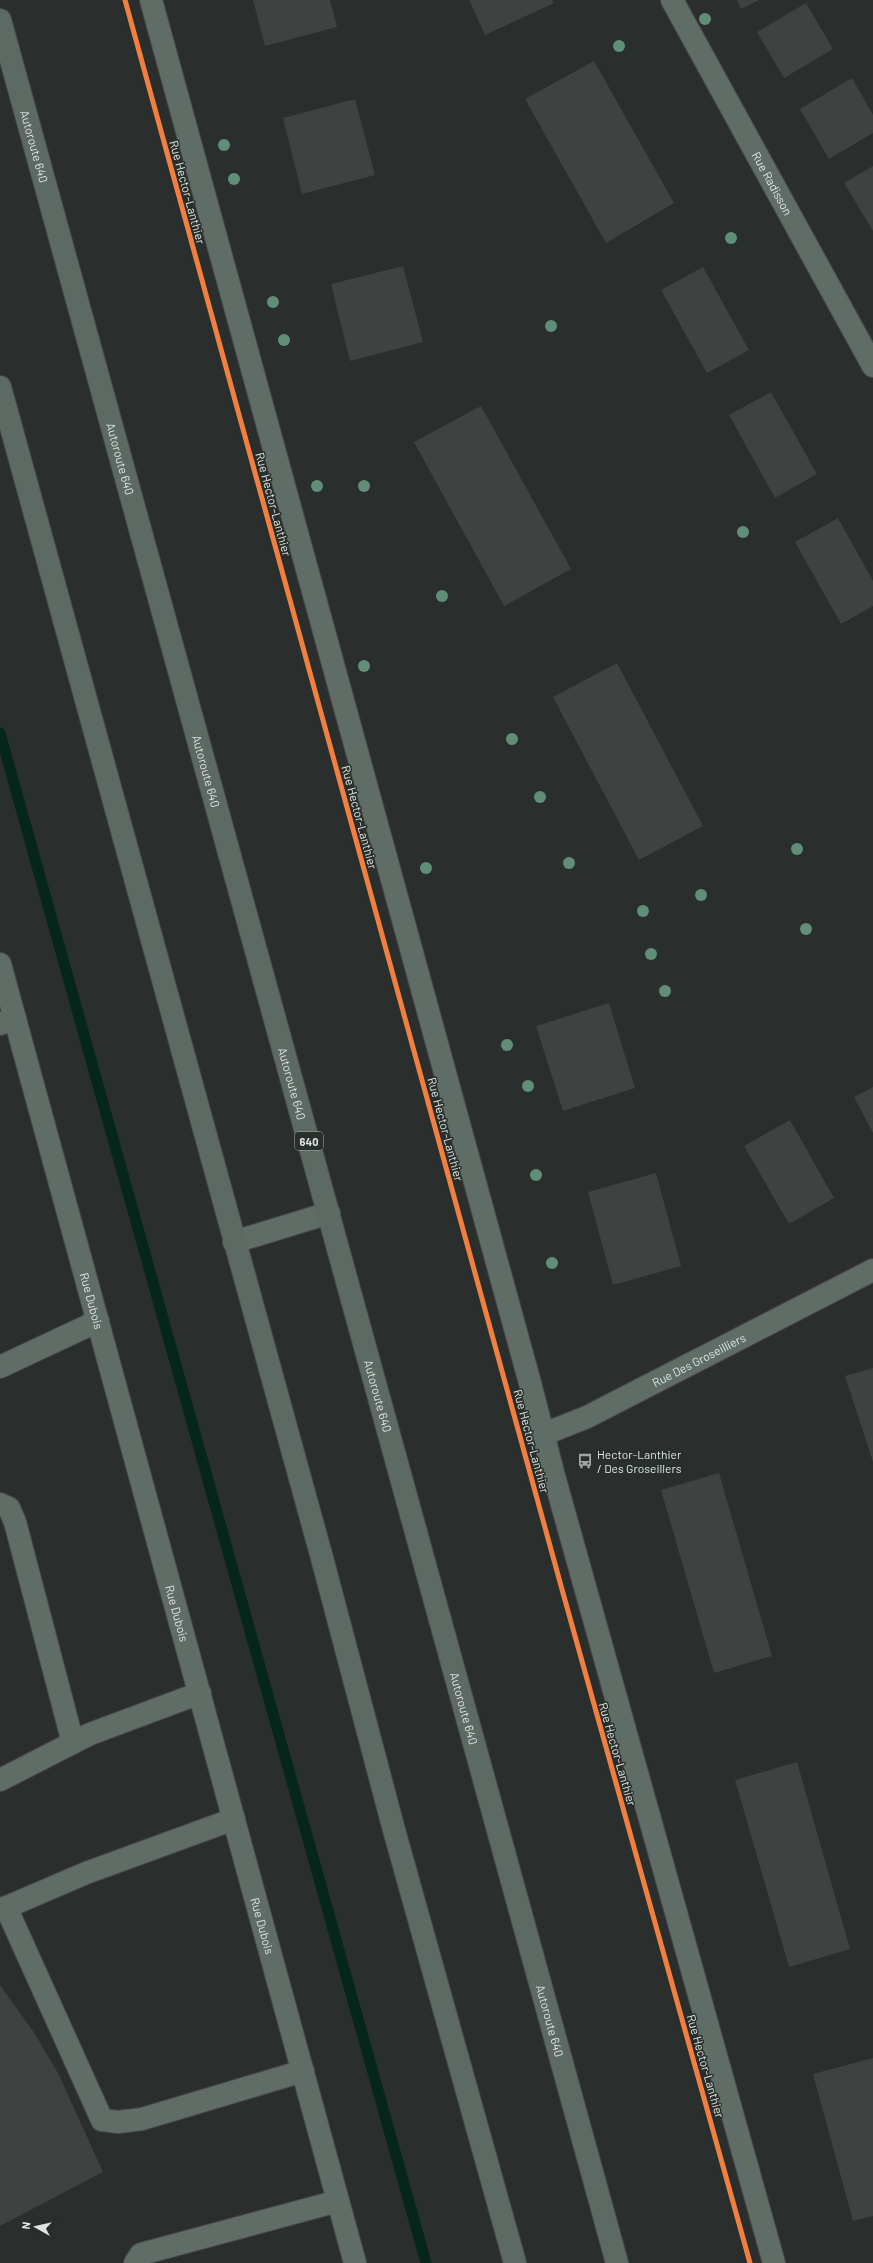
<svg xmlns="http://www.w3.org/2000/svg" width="873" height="2263" font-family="Barlow,sans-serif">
<rect width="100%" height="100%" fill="#2a2e2c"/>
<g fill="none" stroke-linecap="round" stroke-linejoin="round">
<path stroke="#042719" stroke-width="11" d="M0,733l426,1530"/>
</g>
<path fill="#3f4240" d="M253,0h77l7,27 -72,19z
M469,0h83l2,3 -69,32z
M737,0h22l-18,9z
M806,3l27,46 -49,29 -27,-46z
M594,61l80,142 -68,40 -81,-144z
M852,78l21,37v18l-44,26 -29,-50z
M355,99l20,76 -73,19 -19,-76z
M873,166v65l-29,-48z
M403,266l20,76 -73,19 -19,-77z
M703,267l46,83 -42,23 -46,-83z
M771,392l46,82 -42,24 -46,-83z
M481,406l90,163 -67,37 -90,-164z
M838,518l35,63v25l-32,18 -46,-82z
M617,663l86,163 -64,34 -86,-163z
M609,1003l26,85 -72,23 -27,-85z
M873,1087v46l-19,-36z
M790,1120l44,78 -45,26 -45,-78z
M656,1173l25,93 -68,19 -25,-93z
M873,1368v94l-28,-86z
M719,1473l53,183 -58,17 -53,-183z
M797,1762l53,187 -61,18 -54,-187z
M0,1985l35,49 23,39 45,99 -103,54z
M873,2058v158l-20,5 -40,-147z"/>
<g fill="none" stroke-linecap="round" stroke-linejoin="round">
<g stroke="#484a49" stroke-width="24">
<path id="service" d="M0,1024l15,-6
M234,1242l95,-29
M0,1367l98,-46
M0,1504l9,4 6,14 58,221
M0,1780l90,-46 110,-41
M6,1907l96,213 16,2 24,-3 161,-48
M0,1910l86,-37 148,-54
M135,2263l6,-9 197,-53"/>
</g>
<g stroke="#484a49" stroke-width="24">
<g id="minor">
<path id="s1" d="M672,0l201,366"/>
<path id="s2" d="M542,1435l45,-18 286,-147"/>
</g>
</g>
<g stroke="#484a49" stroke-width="24">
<g id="tertiary">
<path d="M151,0l379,1383 24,93 220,787"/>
<path id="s3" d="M0,964l355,1299"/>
</g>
</g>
<g stroke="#484a49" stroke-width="24">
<g id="motorway">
<path id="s4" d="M0,20l617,2243"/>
<path d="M0,387l322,1171 72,272 121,433"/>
</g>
</g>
<use href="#service" stroke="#606c66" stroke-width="22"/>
<use href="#minor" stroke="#606c66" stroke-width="22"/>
<use href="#tertiary" stroke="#606c66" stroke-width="22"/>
<use href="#motorway" stroke="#5d6a63" stroke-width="22"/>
<g stroke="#28302c" stroke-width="8">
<path id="cycleway" d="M125,0l438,1593 187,670"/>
</g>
<use href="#cycleway" stroke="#f27e40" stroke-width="5"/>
</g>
<g fill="#608e78">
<circle cx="705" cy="19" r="6"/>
<circle cx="619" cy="46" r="6"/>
<circle cx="224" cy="145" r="6"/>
<circle cx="234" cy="179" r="6"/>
<circle cx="731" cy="238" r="6"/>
<circle cx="273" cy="302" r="6"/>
<circle cx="551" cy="326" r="6"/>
<circle cx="284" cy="340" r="6"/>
<circle cx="317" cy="486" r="6"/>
<circle cx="364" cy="486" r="6"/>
<circle cx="743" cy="532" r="6"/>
<circle cx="442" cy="596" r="6"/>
<circle cx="364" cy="666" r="6"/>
<circle cx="512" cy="739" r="6"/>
<circle cx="540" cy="797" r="6"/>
<circle cx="797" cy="849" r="6"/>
<circle cx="569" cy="863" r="6"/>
<circle cx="426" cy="868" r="6"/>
<circle cx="701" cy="895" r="6"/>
<circle cx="643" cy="911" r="6"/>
<circle cx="806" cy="929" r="6"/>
<circle cx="651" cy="954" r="6"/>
<circle cx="665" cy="991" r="6"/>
<circle cx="507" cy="1045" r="6"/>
<circle cx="528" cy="1086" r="6"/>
<circle cx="536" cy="1175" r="6"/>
<circle cx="552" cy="1263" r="6"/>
</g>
<defs>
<g id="bus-bare" transform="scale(1.2)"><path d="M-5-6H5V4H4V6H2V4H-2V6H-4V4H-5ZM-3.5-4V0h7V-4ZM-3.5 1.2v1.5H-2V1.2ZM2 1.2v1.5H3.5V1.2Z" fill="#a0a4a2" stroke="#28302c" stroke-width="2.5" paint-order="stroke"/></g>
</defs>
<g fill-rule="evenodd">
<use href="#bus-bare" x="585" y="1461"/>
</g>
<g text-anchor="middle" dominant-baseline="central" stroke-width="3" stroke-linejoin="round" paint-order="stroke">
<rect fill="#28302c" stroke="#a8aeab" stroke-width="1" x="295" y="1132" width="28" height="18" rx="3"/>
<g font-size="11" font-weight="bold" fill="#dfe4e2">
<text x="309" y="1141">640</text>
</g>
<g font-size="12" fill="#dfe4e2" stroke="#28302c">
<text stroke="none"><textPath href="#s4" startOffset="131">Autoroute 640</textPath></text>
<text stroke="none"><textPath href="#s1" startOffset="209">Rue Radisson</textPath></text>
<text transform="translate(188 192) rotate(75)">Rue Hector-Lanthier</text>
<text stroke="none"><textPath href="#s4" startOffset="455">Autoroute 640</textPath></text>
<text transform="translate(274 504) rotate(75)">Rue Hector-Lanthier</text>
<text stroke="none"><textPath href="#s4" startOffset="779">Autoroute 640</textPath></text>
<text transform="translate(360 817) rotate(75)">Rue Hector-Lanthier</text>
<text stroke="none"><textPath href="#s4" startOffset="1103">Autoroute 640</textPath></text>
<text transform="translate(446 1129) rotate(75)">Rue Hector-Lanthier</text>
<text stroke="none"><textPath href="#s3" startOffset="349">Rue Dubois</textPath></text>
<text stroke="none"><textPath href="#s2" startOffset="174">Rue Des Groseilliers</textPath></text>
<text stroke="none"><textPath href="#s4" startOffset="1427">Autoroute 640</textPath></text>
<text transform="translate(532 1441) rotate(75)">Rue Hector-Lanthier</text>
<text stroke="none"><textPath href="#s3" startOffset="673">Rue Dubois</textPath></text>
<text stroke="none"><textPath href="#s4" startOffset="1751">Autoroute 640</textPath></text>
<text transform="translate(618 1754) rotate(74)">Rue Hector-Lanthier</text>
<text stroke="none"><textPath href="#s3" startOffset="997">Rue Dubois</textPath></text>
<text stroke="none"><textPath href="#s4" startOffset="2075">Autoroute 640</textPath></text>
<text transform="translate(706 2066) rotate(74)">Rue Hector-Lanthier</text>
</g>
<g font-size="12" fill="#dfe4e2" stroke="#28302c" text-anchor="start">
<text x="597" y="1454">Hector-Lanthier<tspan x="597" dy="14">/ Des Groseillers</tspan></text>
</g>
</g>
<g transform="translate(36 2227) rotate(278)" stroke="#28302c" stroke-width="3" paint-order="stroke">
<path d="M0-3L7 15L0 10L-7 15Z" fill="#dfe4e2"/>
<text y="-6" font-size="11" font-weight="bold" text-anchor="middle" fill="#dfe4e2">N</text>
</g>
</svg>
